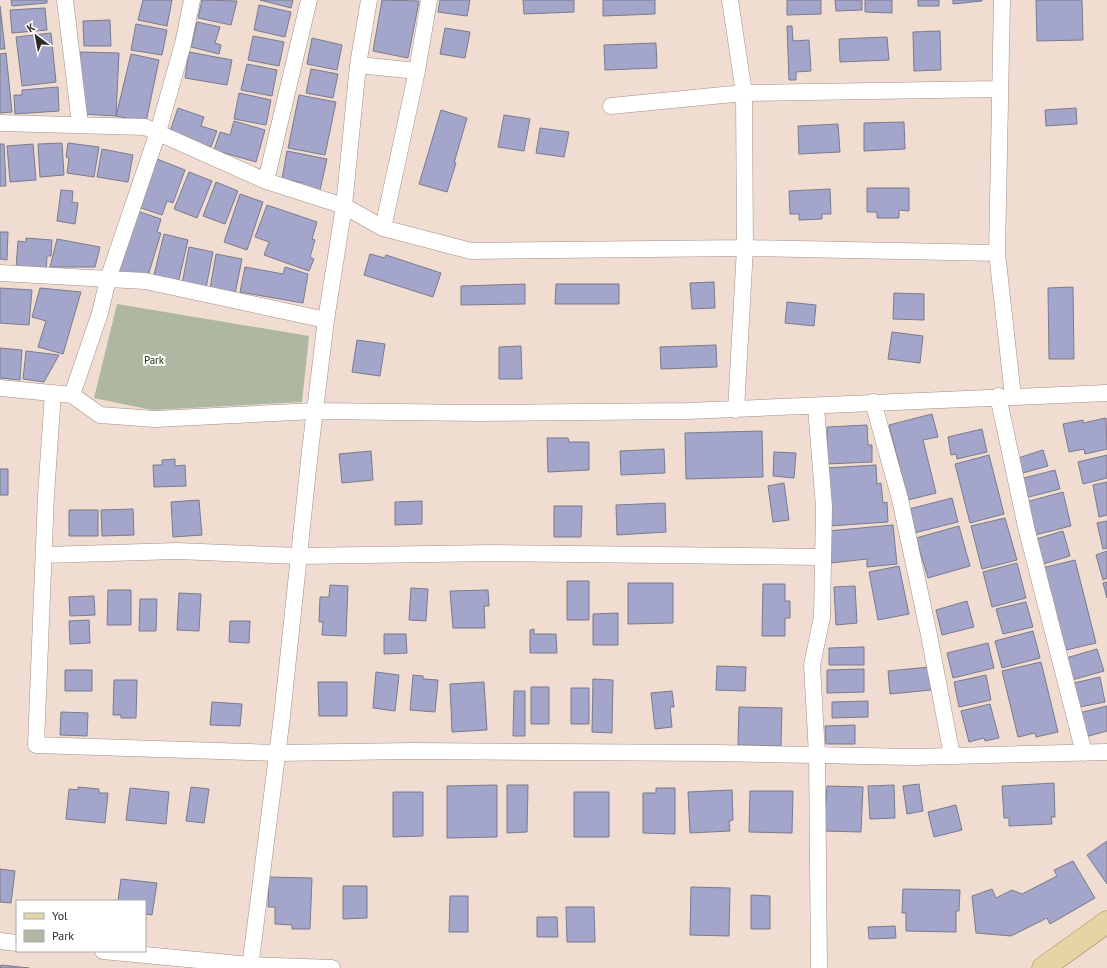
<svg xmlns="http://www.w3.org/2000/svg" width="1107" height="968" font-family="'PT Sans',sans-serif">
<rect width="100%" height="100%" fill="#f0dcd1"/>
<path fill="#aeb7a1" d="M117,304l192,32 -7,66 -150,8 -58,-12z"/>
<path fill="#a3a6ca" stroke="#797b8c" d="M11,0h36v3l-35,3z
M143,0h29l-5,26 -29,-6z
M202,0l35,1 -6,24 -33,-7z
M260,0h33l-2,8z
M382,0l37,1 -11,57 -35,-7z
M440,0h30l-3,16 -29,-4z
M523,0h51v12l-50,2z
M603,0h52v14l-52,2z
M787,0h34v14l-34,1z
M835,0h27v10l-26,1z
M865,0h27v13l-27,-1z
M918,0h21v6h-21z
M953,0h29v1l-29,3z
M1036,0h46l1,40 -46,1z
M259,5l32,7 -6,25 -31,-7z
M0,6l5,43h-5z
M45,8l2,22 -35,3 -2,-23z
M110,20l1,26h-27l-1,-25z
M197,22l23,5 -5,16 6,2 -2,9 -28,-7z
M136,24l31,6 -5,25 -31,-5z
M787,26h5l1,15 16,-1 2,31 -15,1v8h-7z
M445,28l25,4 -5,26 -25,-4z
M940,31l1,39 -27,1 -1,-39z
M51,33l5,49 -34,4 -6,-49z
M253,36l31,6 -5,24 -31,-6z
M887,37l2,23 -49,2 -1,-23z
M312,38l30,7 -5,25 -30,-6z
M656,43l1,25 -52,2 -1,-25z
M80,52l39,1 -3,63 -35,-2 -3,-33z
M189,52l43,8 -5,25 -42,-7z
M6,53l6,59 -12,1v-59z
M131,54l28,6 -13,62 -30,-6z
M247,64l30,6 -5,26 -31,-6z
M311,69l27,5 -5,24 -27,-5z
M58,87l1,24 -44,3 -1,-19h8v-5z
M239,93l32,7 -5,25 -32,-6z
M299,95l37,7 -11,53 -37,-7z
M178,108l26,9 -3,9 16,5 -6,16 -42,-13z
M1076,108l1,16 -31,2 -1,-16z
M441,110l26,8 -13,45h2l-9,29 -28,-8z
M504,115l26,4 -6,32 -26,-4z
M234,121l31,9 -9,32 -42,-12 6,-18 10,3z
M904,122l1,27 -41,2v-28z
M838,124l2,28 -41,2 -1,-28z
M540,128l29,4 -5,25 -28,-4z
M62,143l2,32 -24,2 -2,-33z
M68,143l31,4 -5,30 -27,-4 2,-15 -3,-1z
M0,144h4l2,42h-6z
M33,144l3,36 -26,2 -3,-36z
M102,149l31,6 -5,27 -31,-5z
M287,151l40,8 -7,31 -17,-3 1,-4 -22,-4z
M157,159l28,11 -12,33 -6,-2 -5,14 -24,-8z
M189,172l23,9 -15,37 -23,-9z
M216,182l22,9 -13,33 -22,-8z
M867,188h42v23l-10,-1v8h-22v-6h-10z
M830,189l1,25h-9v5l-23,1v-6h-9l-1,-23z
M61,190l12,1 -1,11 6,1 -3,21 -18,-3z
M240,194l23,8 -16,48 -23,-8z
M267,205l50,17 -5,17 3,1 -5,17 4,2 -5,12 -45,-16 5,-13 -14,-5z
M137,211l24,8 -4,13 4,1 -14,46 -28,-8z
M0,232h8l-1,28 -7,-1z
M164,234l24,6 -10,44 -25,-5z
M26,238l26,2 -1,16h-4l-1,14 -30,-2 2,-27 8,1z
M57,239l43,8 -5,20h-45z
M189,247l24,5 -7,36 -24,-4z
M216,254l26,5 -7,35 -25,-5z
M370,254l15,4 1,-3 55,18 -8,24 -69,-22z
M245,267l38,7 2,-7 23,7 -5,29 -63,-11z
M714,282l1,26 -23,1 -2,-26z
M525,284v20l-64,1v-19z
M556,284h63v20h-64z
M1073,287l1,72h-25l-1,-71z
M0,288l32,2 -3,35 -29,-2z
M40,288l41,4 -18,62 -25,-7 8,-26 -14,-4z
M894,293l30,1v26l-31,-1z
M787,302l29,3 -2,21 -29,-3z
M892,332l31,4 -3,27 -32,-4z
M357,340l28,4 -5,32 -28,-4z
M716,345l1,22 -56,2 -1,-22z
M521,346l1,33h-23v-32z
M0,348l22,2 -2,30 -20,-2z
M26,351l33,4 -15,27 -21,-3z
M932,414l6,23 -15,3 13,53 -28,7 -19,-75z
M1106,418l1,31 -22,5 -1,-5 -15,3 -6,-28 20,-4v3z
M867,425l1,20h4v17l-45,2v-37z
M982,429l5,23 -30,7 -1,-5 -5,1 -3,-18z
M762,431l1,46 -77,2 -1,-46z
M547,438h21l1,4h20v28l-41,2z
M664,449l1,24 -44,2 -1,-24z
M1043,450l5,16 -29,8 -4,-15z
M371,451l2,29 -31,3 -3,-29z
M774,452l22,1 -2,25 -21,-2z
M989,455l15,59 -34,9 -15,-59z
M1107,455v23l-24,6 -5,-22z
M175,459v7l10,-1 1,21 -32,1 -1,-22h9v-5z
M876,465l1,19 4,-1 2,20 4,-1 1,20 -59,4 -3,-58z
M0,469h8v26h-8z
M1055,470l5,19 -35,9 -5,-19z
M1107,482v33l-8,2 -6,-32z
M784,483l5,37 -16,2 -5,-36z
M1063,492l8,34 -36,9 -9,-33z
M952,498l6,24 -44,11 -5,-24z
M199,500l3,35 -29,2 -2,-35z
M422,501v23l-27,1v-23z
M665,503l1,29 -49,3 -1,-30z
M554,506h28l-1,31h-27z
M133,509l1,26 -32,1 -1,-26z
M69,510h29v26h-29z
M1005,518l12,42 -35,9 -11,-43z
M1107,521v27l-4,1 -6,-26z
M893,525l4,39 -30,3v-8l-36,4 -3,-32z
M959,526l11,40 -42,12 -12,-40z
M1063,531l7,25 -27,8 -7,-25z
M1107,551v27l-4,2 -7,-25z
M1075,560l21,83 -34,8 -20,-83z
M1017,563l9,35 -34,9 -9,-35z
M899,566l10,48 -31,6 -9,-48z
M567,581h22v39h-22z
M1107,582v16l-4,-15z
M628,583h45v40l-45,1z
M763,584h22v17h5v17h-5v18h-23z
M330,585l18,1 -2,50 -24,-1 1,-13h-4l1,-25h9z
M855,586l2,37 -21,2 -2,-38z
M411,588l17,1 -2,32 -17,-1z
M108,590h23v35h-24z
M488,590l1,16h-5l1,22h-32l-3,-37z
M179,593l22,1 -2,37 -22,-1z
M94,596l1,19 -25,1 -1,-19z
M140,599h17l-1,32h-17z
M967,601l7,26 -32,8 -6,-25z
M1026,602l7,25 -30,7 -7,-25z
M618,613v32h-25v-31z
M89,620l1,23 -20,1 -1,-23z
M230,621h20l-1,22 -20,-1z
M534,629v5h22l1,19h-27v-23z
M1033,631l7,27 -38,10 -7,-27z
M384,634h22l1,19 -23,1z
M988,643l6,25 -41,10 -6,-25z
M864,647v18h-35v-17z
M1097,649l7,22 -32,9 -6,-22z
M1041,662l17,70 -22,5 -1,-4 -17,4 -16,-66z
M717,666l29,1 -1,24 -29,-1z
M929,667l2,23 -41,4 -2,-23z
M864,669v23l-37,1v-23z
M65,670h27v21h-27z
M376,672l23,3 -4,36 -22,-3z
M413,675l10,1v3l15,1 -3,32 -25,-2z
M986,675l5,25 -32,7 -5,-25z
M1100,677l5,25 -25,5 -6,-24z
M593,679l20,1 -1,53 -20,-1z
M114,680h23l-1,38h-15v-3h-8z
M318,682h29v34h-28z
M484,682l3,48 -35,2 -2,-48z
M531,687h18v37h-18z
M571,688h18v36h-18z
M514,691h11v45h-12z
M672,691l2,16h-4l2,20 -17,2 -4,-36z
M868,701v16l-36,1v-16z
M212,702l30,2 -2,22 -30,-1z
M990,704l9,34 -14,3 -1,-3 -15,4 -8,-31z
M1107,706v25l-22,6 -6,-24z
M739,707l43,1 -1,38 -43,-1z
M61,712l27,1 -1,23 -27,-1z
M855,725v19h-29l-1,-18z
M1054,783l1,34h-4l1,7 -43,2v-8h-5l-2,-32z
M919,784l4,27 -16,3 -4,-28z
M497,785v52l-50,1v-52z
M507,785h21l-1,47 -20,1z
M894,785l1,33 -25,1 -2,-33z
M827,786l36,1 -2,45 -37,-1z
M78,787l21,2v4h9l-3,30 -39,-4 3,-30 9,1z
M191,787l18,2 -5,34 -18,-2z
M130,788l39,4 -3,32 -40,-4z
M656,788h19v46l-32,-1v-40h13z
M732,790l1,30 -4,1 1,10 -40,2 -2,-41z
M750,791h43l-1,42 -43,-1z
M393,792h30v44l-30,1z
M574,792h35v45h-35z
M956,805l6,25 -28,7 -6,-25z
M1107,841v43l-20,-29z
M1073,861l22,37 -45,26 -3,-6 -36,18 -35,-3 -4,-37 20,-7 4,9 16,-8 10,4 35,-18 -3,-6z
M0,869l15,2 -4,32 -11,-1z
M269,877l43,1 -2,51h-18v-4l-17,-1v-17h-7z
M121,879l36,4 -5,32 -7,-1v-13h-27z
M343,886h24v32l-24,1z
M691,887l39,1 -1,48 -39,-1z
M903,889l57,1 -1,21h-3v21l-50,-1v-18h-4z
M751,895l19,1v33h-19z
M450,896h18v36h-19z
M566,907h28l1,35h-28z
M537,917h20l1,20h-21z
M895,926l1,12 -27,1 -1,-12z
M1,965l28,3h-29z"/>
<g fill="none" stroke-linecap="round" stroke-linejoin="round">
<g stroke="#a18f85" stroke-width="17">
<path id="minor" d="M65,0l15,124
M369,0l-11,65 -14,141 39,22 88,23 274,-3 252,5
M1002,0l-5,253 16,143
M358,65l59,6
M611,106l133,-13 -14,-93
M0,123l145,4 121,54 78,25 -18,114 -16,131 -28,265 -32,252
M266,181l43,-181
M383,228l34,-157 12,-71
M0,273l145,8 181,39
M0,388l72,7 28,-82 8,-34 50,-147 25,-88 9,-44
M53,393l-7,102 -10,250 241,8 135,-2 304,2 197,4 194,-5
M72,395l28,20 55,4 160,-8 164,2 209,-2 419,-18
M998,396l28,131 58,226
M873,402l27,97 29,136 23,121
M816,407l8,100 -2,110 -10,48 5,90 2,213
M736,410l9,-162 -1,-155 255,-4
M44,555l133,-4 122,5 197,-3 327,4
M0,941l17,2
M103,951l147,14 82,3"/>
</g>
<g stroke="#9a8651" stroke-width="23">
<path id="primary" d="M1043,968l64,-46"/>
</g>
<use href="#minor" stroke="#fff" stroke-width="16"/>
<use href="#primary" stroke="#e5d4a4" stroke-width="22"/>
</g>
<g text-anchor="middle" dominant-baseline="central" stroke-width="4" stroke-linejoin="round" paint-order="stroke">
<g font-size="11" fill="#223006" stroke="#fff">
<text x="154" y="360">Park</text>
</g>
</g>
<rect x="16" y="900" width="130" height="52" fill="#ffffff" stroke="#aca9a8"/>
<rect x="24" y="913" width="20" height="6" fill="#e5d4a4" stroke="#aca9a8"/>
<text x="52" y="920" font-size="12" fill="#302925">Yol</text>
<rect x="24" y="930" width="20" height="12" fill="#aeb7a1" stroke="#aca9a8"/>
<text x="52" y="940" font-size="12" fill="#302925">Park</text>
<g transform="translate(36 36) rotate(328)" stroke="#ffffff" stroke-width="3" paint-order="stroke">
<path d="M0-3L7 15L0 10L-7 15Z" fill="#302925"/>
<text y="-6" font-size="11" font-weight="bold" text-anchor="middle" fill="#302925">K</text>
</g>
</svg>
